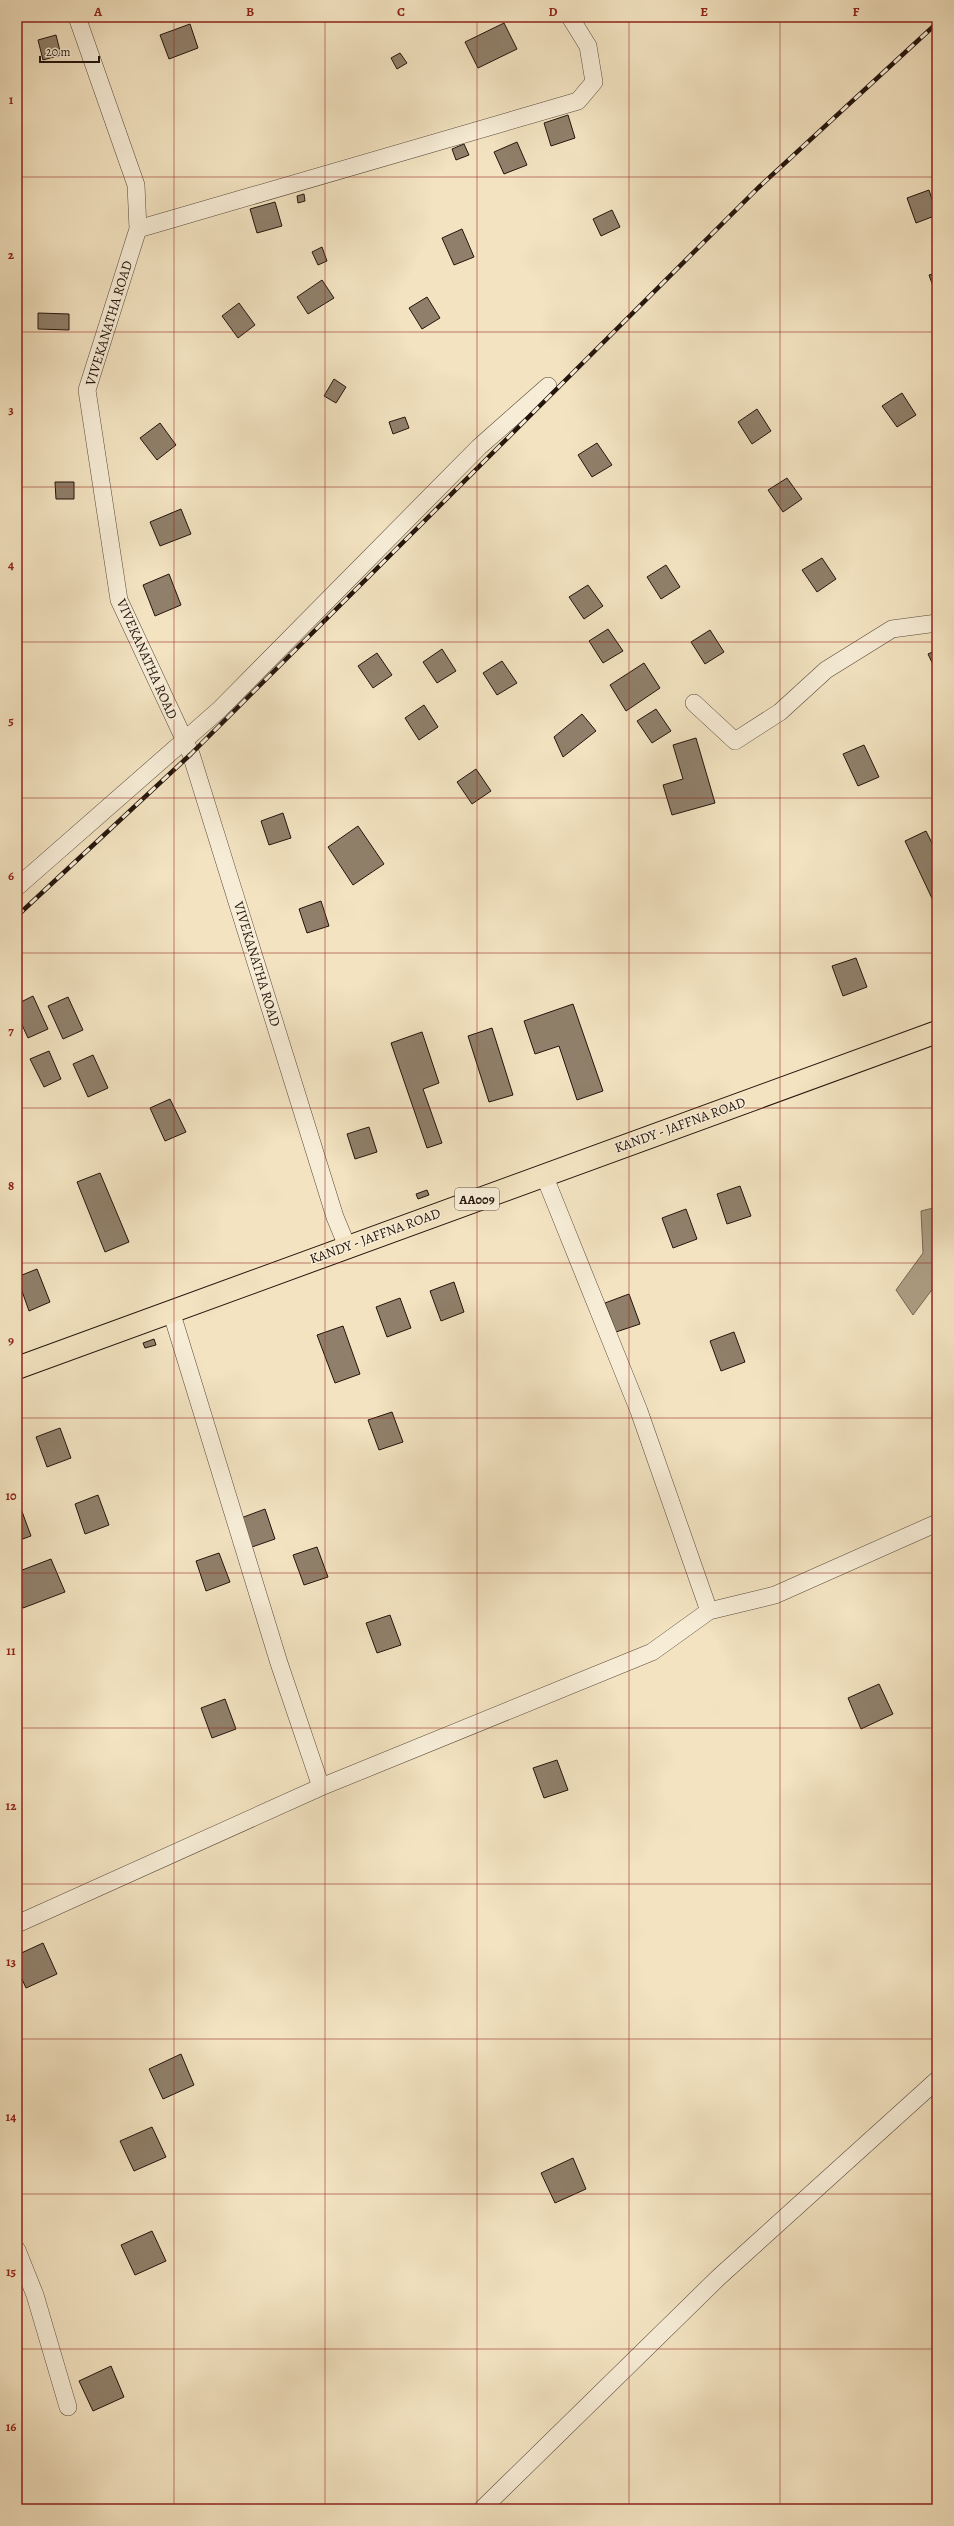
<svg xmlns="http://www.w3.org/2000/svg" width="954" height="2526" font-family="Alegreya,serif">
<rect width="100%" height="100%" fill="#f3e3c1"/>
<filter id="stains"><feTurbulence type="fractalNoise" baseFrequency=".005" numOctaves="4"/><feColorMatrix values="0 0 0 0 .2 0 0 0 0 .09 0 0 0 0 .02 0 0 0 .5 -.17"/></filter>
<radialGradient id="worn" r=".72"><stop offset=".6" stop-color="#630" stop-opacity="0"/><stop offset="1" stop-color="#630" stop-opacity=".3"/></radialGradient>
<path fill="#ad9d84" stroke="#766754" d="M937,1207v76l-24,32 -17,-25 27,-37 -2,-42z"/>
<path fill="#90806b" stroke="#24150d" d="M504,23l13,26 -39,19 -13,-26z
M190,24l8,24 -29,11 -9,-24z
M56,35l5,20 -18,5 -5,-20z
M400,53l7,10 -10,6 -6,-11z
M568,115l7,23 -24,8 -7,-23z
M517,142l10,23 -23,9 -10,-22z
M464,144l5,11 -13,5 -4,-11z
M929,190l8,25 -21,8 -9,-25z
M304,194l1,7 -7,2 -1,-7z
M275,202l7,24 -25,7 -7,-24z
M612,210l8,17 -19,9 -8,-17z
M462,229l12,28 -20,8 -12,-27z
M322,247l5,14 -9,4 -6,-13z
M937,273v24l-8,-22z
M322,280l12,18 -26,16 -11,-17z
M427,297l13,21 -18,11 -13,-21z
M239,303l16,22 -17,13 -16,-22z
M38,313l31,1v16l-31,-1z
M334,379l12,8 -10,16 -12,-7z
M902,393l14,22 -19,12 -15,-21z
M757,409l14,22 -19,13 -14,-22z
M405,417l4,11 -16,6 -4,-12z
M160,423l16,22 -19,15 -17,-22z
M597,443l15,22 -20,12 -14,-22z
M787,478l15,21 -19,13 -15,-22z
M55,482h19v17h-18z
M181,509l10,25 -31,12 -10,-24z
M822,558l14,21 -19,13 -15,-22z
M666,565l14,22 -19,12 -14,-22z
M169,574l12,31 -26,11 -12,-31z
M588,585l15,21 -19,13 -15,-22z
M608,629l15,22 -20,12 -14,-22z
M710,630l14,22 -19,12 -14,-22z
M442,649l14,22 -19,12 -14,-21z
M937,650v23l-9,-19z
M377,653l15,22 -19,13 -15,-22z
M502,661l15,22 -20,12 -14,-22z
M644,663l16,25 -34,23 -16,-26z
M424,705l14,22 -19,13 -14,-22z
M656,709l15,22 -19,12 -15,-22z
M582,714l14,17 -33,26 -9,-20z
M696,738l19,65 -43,12 -9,-30 20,-6 -10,-34z
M864,745l15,32 -21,9 -15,-32z
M476,769l15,22 -19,13 -15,-22z
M283,813l8,25 -22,7 -8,-24z
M358,826l26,38 -31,21 -25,-38z
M926,831l11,22v56l-32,-68z
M321,901l8,25 -22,7 -8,-24z
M856,958l11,29 -24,9 -11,-30z
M33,996l15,33 -20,9 -11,-24v-10z
M68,997l15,33 -20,9 -15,-33z
M573,1004l30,87 -26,9 -18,-54 -24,8 -11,-33z
M492,1028l21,67 -24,7 -21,-66z
M422,1032l17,51 -16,6 19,54 -15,5 -36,-105z
M49,1051l12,28 -17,8 -14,-28z
M93,1055l15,33 -20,9 -15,-33z
M170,1099l16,33 -21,9 -15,-33z
M369,1127l8,25 -22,7 -8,-25z
M100,1173l29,69 -24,10 -28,-70z
M740,1186l11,30 -24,8 -10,-30z
M427,1190l2,5 -11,4 -2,-5z
M686,1209l11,30 -24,9 -11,-30z
M37,1269l13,33 -21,9 -12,-34z
M454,1282l10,30 -23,9 -11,-30z
M629,1294l11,30 -24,8 -11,-29z
M400,1298l11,30 -24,9 -11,-30z
M343,1326l17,48 -25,9 -18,-48z
M734,1332l11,30 -24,9 -11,-30z
M154,1339l2,6 -11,3 -2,-5z
M392,1412l11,30 -24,8 -11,-30z
M60,1428l11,30 -24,9 -11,-30z
M98,1495l11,30 -24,9 -10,-30z
M20,1506l11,30 -14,5v-34z
M265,1509l10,30 -23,8 -11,-29z
M317,1547l11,30 -24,8 -11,-30z
M219,1553l11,29 -24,9 -10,-30z
M51,1559l14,33 -42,16 -6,-15v-21z
M390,1615l11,30 -24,8 -11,-30z
M879,1684l14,30 -32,15 -13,-31z
M225,1699l11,30 -24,9 -11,-30z
M557,1760l11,30 -24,8 -11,-30z
M43,1943l14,31 -31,14 -9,-20v-13z
M181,2054l13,31 -31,14 -14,-30z
M152,2127l14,30 -32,14 -14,-30z
M573,2158l13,31 -31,14 -14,-30z
M152,2231l14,30 -31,14 -14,-30z
M111,2366l13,31 -31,14 -14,-30z"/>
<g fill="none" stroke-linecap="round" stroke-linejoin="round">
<g stroke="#58483a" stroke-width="18">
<path id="minor" d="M77,17l59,168 2,44 -51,161 32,210 72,154 144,463 12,29
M138,229l440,-128 16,-19 -6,-36 -18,-29
M694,703l41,38 45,-29 46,-42 66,-41 45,-6
M17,887l202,-177 260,-263 69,-61
M544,1175l95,236 70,200
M171,1311l108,352 42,124
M17,1924l304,-137 331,-135 57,-41 66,-16 162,-72
M17,2250l18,45 33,112
M482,2509l237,-232 218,-197"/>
</g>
<g stroke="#24150d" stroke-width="24">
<path id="trunk" d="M17,1368l920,-336"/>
</g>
<use href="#minor" stroke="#f7edd7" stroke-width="17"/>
<use href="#trunk" stroke="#f3e3c1" stroke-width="22"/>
<g stroke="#24150d" stroke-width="4.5">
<path id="rail" d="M17,916l174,-162 567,-566 179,-165"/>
</g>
<use href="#rail" stroke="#f7edd7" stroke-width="3" stroke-dasharray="9" stroke-linecap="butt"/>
</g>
<path fill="none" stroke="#8f2418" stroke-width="1" stroke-opacity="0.55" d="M174,17v2492M325,17v2492M477,17v2492M629,17v2492M780,17v2492M17,177h920M17,332h920M17,487h920M17,642h920M17,798h920M17,953h920M17,1108h920M17,1263h920M17,1418h920M17,1573h920M17,1728h920M17,1884h920M17,2039h920M17,2194h920M17,2349h920"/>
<g text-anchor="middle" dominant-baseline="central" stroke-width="3" stroke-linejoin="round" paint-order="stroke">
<rect fill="#f7edd7" stroke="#63564a" stroke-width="1" x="455" y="1188" width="44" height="22" rx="3"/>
<g font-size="13" font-weight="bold" fill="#24150d">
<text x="477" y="1199">AA009</text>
</g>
<g font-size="14" fill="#24150d" stroke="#f7edd7">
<text transform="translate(109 323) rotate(-73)">VIVEKANATHA ROAD</text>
<text transform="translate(147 659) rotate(66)">VIVEKANATHA ROAD</text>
<text transform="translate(257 964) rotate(73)">VIVEKANATHA ROAD</text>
<text transform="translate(680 1125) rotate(-20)">KANDY - JAFFNA ROAD</text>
<text transform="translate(375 1236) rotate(-20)">KANDY - JAFFNA ROAD</text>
</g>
</g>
<rect width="954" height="2526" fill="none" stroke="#f3e3c1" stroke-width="44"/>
<path d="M40 56v6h59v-6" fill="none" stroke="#24150d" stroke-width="2"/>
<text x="46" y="56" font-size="12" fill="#24150d" stroke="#f7edd7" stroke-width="3" paint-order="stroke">20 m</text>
<rect x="22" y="22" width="910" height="2482" fill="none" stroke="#8f2418" stroke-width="1.5"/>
<g font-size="13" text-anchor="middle" font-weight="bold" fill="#8f2418">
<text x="98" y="16">A</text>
<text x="250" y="16">B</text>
<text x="401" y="16">C</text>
<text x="553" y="16">D</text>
<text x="704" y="16">E</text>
<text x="856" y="16">F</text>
<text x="11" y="104">1</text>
<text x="11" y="259">2</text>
<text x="11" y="414">3</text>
<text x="11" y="569">4</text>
<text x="11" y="725">5</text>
<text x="11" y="880">6</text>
<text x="11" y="1035">7</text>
<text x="11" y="1190">8</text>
<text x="11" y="1345">9</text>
<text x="11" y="1500">10</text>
<text x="11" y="1655">11</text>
<text x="11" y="1810">12</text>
<text x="11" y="1966">13</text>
<text x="11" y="2121">14</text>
<text x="11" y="2276">15</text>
<text x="11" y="2431">16</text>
</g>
<rect width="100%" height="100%" filter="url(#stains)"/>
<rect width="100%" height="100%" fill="url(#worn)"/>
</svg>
